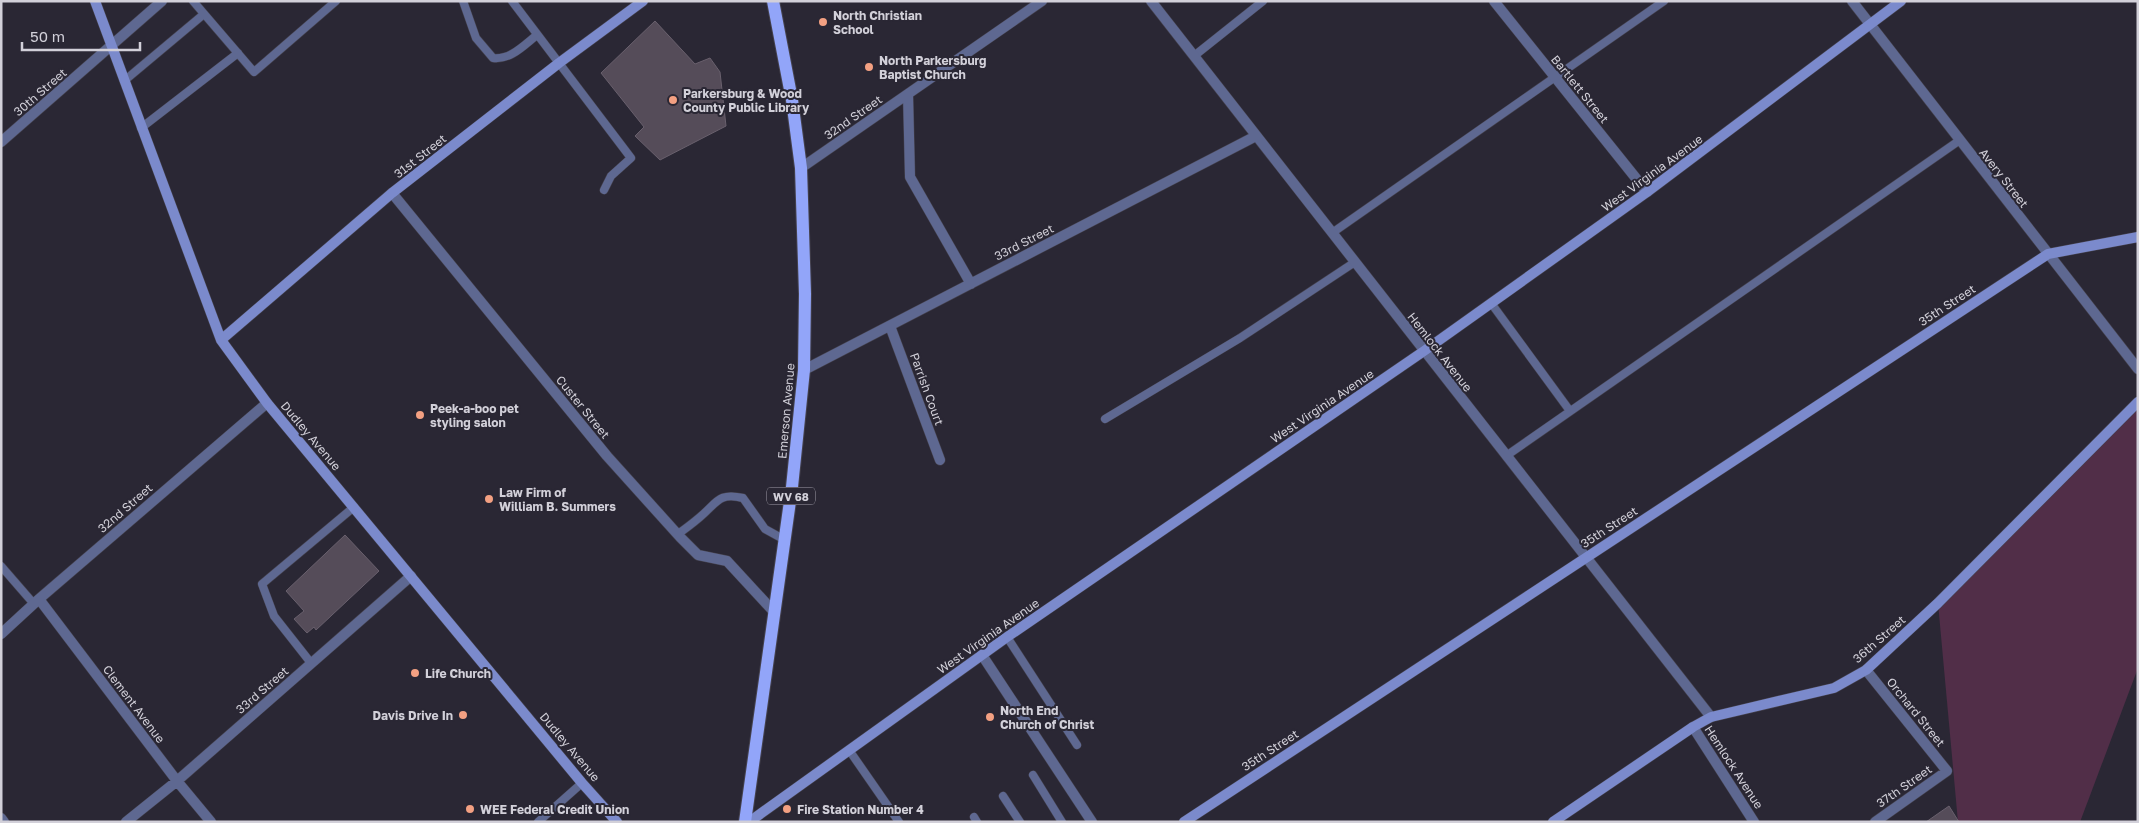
<svg xmlns="http://www.w3.org/2000/svg" width="2139" height="823" font-family="'Golos Text',sans-serif">
<rect width="100%" height="100%" fill="#2a2734"/>
<path fill="#512e48" d="M2138,402v266l-58,154h-122l-20,-219z"/>
<path fill="#554c59" stroke="#69606d" d="M655,21l40,43 15,-6 10,14 6,54 -66,34 -25,-24 9,-9 -43,-54z
M345,535l34,36 -63,59 -2,-3 -7,6 -13,-14 10,-8 -18,-20z
M1949,806l10,16h-33z"/>
<g fill="none" stroke-linecap="round" stroke-linejoin="round">
<g stroke="#45424e" stroke-width="9">
<path id="lane" d="M193,1l61,71 82,-71
M463,1l13,37 17,20c18,2 31,-13 44,-23
M512,1l119,157 -20,18 -7,14
M1194,56l69,-55
M124,81l80,-67
M141,128l97,-75
M1332,233l332,-232
M1491,303l79,108
M1105,419l135,-81 115,-76
M1506,456l454,-316
M678,534c7,-5 15,-11 22,-17 17,-14 18,-25 43,-19l22,31 20,11
M1,566l33,38
M1007,637l70,108
M311,663l-37,-47 -12,-32 92,-77
M849,750l50,72
M1033,775l29,47
M1003,796l17,26
M974,817l3,5
M538,822l44,-39"/>
</g>
<g stroke="#45424e" stroke-width="11">
<path id="street" d="M1151,1l560,716
M1494,1l153,191
M1852,1l286,368
M908,94l2,83 61,107
M1,142l161,-141
M801,168l241,-167
M392,193l215,263 73,81 18,18 29,6 48,52
M890,326l50,134
M804,370l452,-234
M39,599l138,182 34,41
M1,634l38,-35 228,-196
M982,655l110,167
M1866,670l81,101 -72,51
M1693,727l61,95
M1,818l3,4
M126,822l51,-41 234,-205"/>
</g>
<g stroke="#45424e" stroke-width="11">
<path id="secondary" d="M95,1l126,339 46,63 315,380 35,39
M221,340l171,-147 167,-130 84,-62
M749,822l258,-185 417,-286 223,-159 254,-191
M1184,822l864,-568 90,-17
M1553,822l140,-95 18,-10 123,-29 32,-18 72,-67 200,-201"/>
</g>
<g stroke="#45424e" stroke-width="14">
<path id="primary" d="M745,822l47,-335 12,-117 1,-76 -4,-126 -9,-68 -19,-99"/>
</g>
<use href="#lane" stroke="#5e6891" stroke-width="8"/>
<use href="#street" stroke="#5e6891" stroke-width="10"/>
<use href="#secondary" stroke="#7b8acc" stroke-width="10"/>
<use href="#primary" stroke="#92a5f9" stroke-width="12"/>
</g>
<g fill="#f3a082" stroke="#2a2734" stroke-width="2">
<circle cx="823" cy="22" r="5"/>
<circle cx="869" cy="67" r="5"/>
<circle cx="673" cy="100" r="5"/>
<circle cx="420" cy="415" r="5"/>
<circle cx="489" cy="499" r="5"/>
<circle cx="415" cy="673" r="5"/>
<circle cx="463" cy="715" r="5"/>
<circle cx="990" cy="717" r="5"/>
<circle cx="470" cy="809" r="5"/>
<circle cx="787" cy="809" r="5"/>
</g>
<g text-anchor="middle" dominant-baseline="central" stroke-width="4" stroke-linejoin="round" paint-order="stroke">
<rect fill="#2a2734" stroke="#a09da8" stroke-width="1" x="767" y="487.5" width="48" height="17" rx="4"/>
<g font-size="11" font-weight="bold" fill="#d2d0d9">
<text x="791" y="496">WV 68</text>
</g>
<g font-size="12" font-weight="bold" fill="#d2d0d9" stroke="#2a2734" text-anchor="start">
<text x="833" y="15">North Christian<tspan x="833" dy="14">School</tspan></text>
<text x="879" y="60">North Parkersburg<tspan x="879" dy="14">Baptist Church</tspan></text>
<text x="683" y="93">Parkersburg &amp; Wood<tspan x="683" dy="14">County Public Library</tspan></text>
<text x="430" y="408">Peek-a-boo pet<tspan x="430" dy="14">styling salon</tspan></text>
<text x="499" y="492">Law Firm of<tspan x="499" dy="14">William B. Summers</tspan></text>
<text x="425" y="673">Life Church</text>
<text x="1000" y="710">North End<tspan x="1000" dy="14">Church of Christ</tspan></text>
<text x="453" y="715" text-anchor="end">Davis Drive In</text>
<text x="480" y="809">WEE Federal Credit Union</text>
<text x="797" y="809">Fire Station Number 4</text>
</g>
<g font-size="12" fill="#d2d0d9" stroke="#2a2734">
<text transform="translate(1580 89) rotate(51)">Bartlett Street</text>
<text transform="translate(40 92) rotate(-41)">30th Street</text>
<text transform="translate(853 117) rotate(-35)">32nd Street</text>
<text transform="translate(420 156) rotate(-38)">31st Street</text>
<text transform="translate(1652 173) rotate(-36)">West Virginia Avenue</text>
<text transform="translate(2004 178) rotate(52)">Avery Street</text>
<text transform="translate(1024 242) rotate(-27)">33rd Street</text>
<text transform="translate(1947 305) rotate(-33)">35th Street</text>
<text transform="translate(1440 352) rotate(52)">Hemlock Avenue</text>
<text transform="translate(927 389) rotate(70)">Parrish Court</text>
<text transform="translate(1322 406) rotate(-34)">West Virginia Avenue</text>
<text transform="translate(583 407) rotate(51)">Custer Street</text>
<text transform="translate(786 411) rotate(-85)">Emerson Avenue</text>
<text transform="translate(311 436) rotate(50)">Dudley Avenue</text>
<text transform="translate(125 508) rotate(-41)">32nd Street</text>
<text transform="translate(1609 527) rotate(-33)">35th Street</text>
<text transform="translate(988 636) rotate(-35)">West Virginia Avenue</text>
<text transform="translate(1879 639) rotate(-41)">36th Street</text>
<text transform="translate(262 690) rotate(-41)">33rd Street</text>
<text transform="translate(134 704) rotate(53)">Clement Avenue</text>
<text transform="translate(1916 712) rotate(51)">Orchard Street</text>
<text transform="translate(570 747) rotate(50)">Dudley Avenue</text>
<text transform="translate(1270 750) rotate(-33)">35th Street</text>
<text transform="translate(1734 767) rotate(57)">Hemlock Avenue</text>
<text transform="translate(1904 786) rotate(-35)">37th Street</text>
</g>
</g>
<rect width="2139" height="823" fill="none" stroke="#d2d0d9" stroke-width="5"/>
<path d="M22 42v8h118v-8" fill="none" stroke="#d2d0d9" stroke-width="2.5"/>
<text x="30" y="42" font-size="15" fill="#d2d0d9" stroke="#2a2734" stroke-width="4" paint-order="stroke">50 m</text>
</svg>
